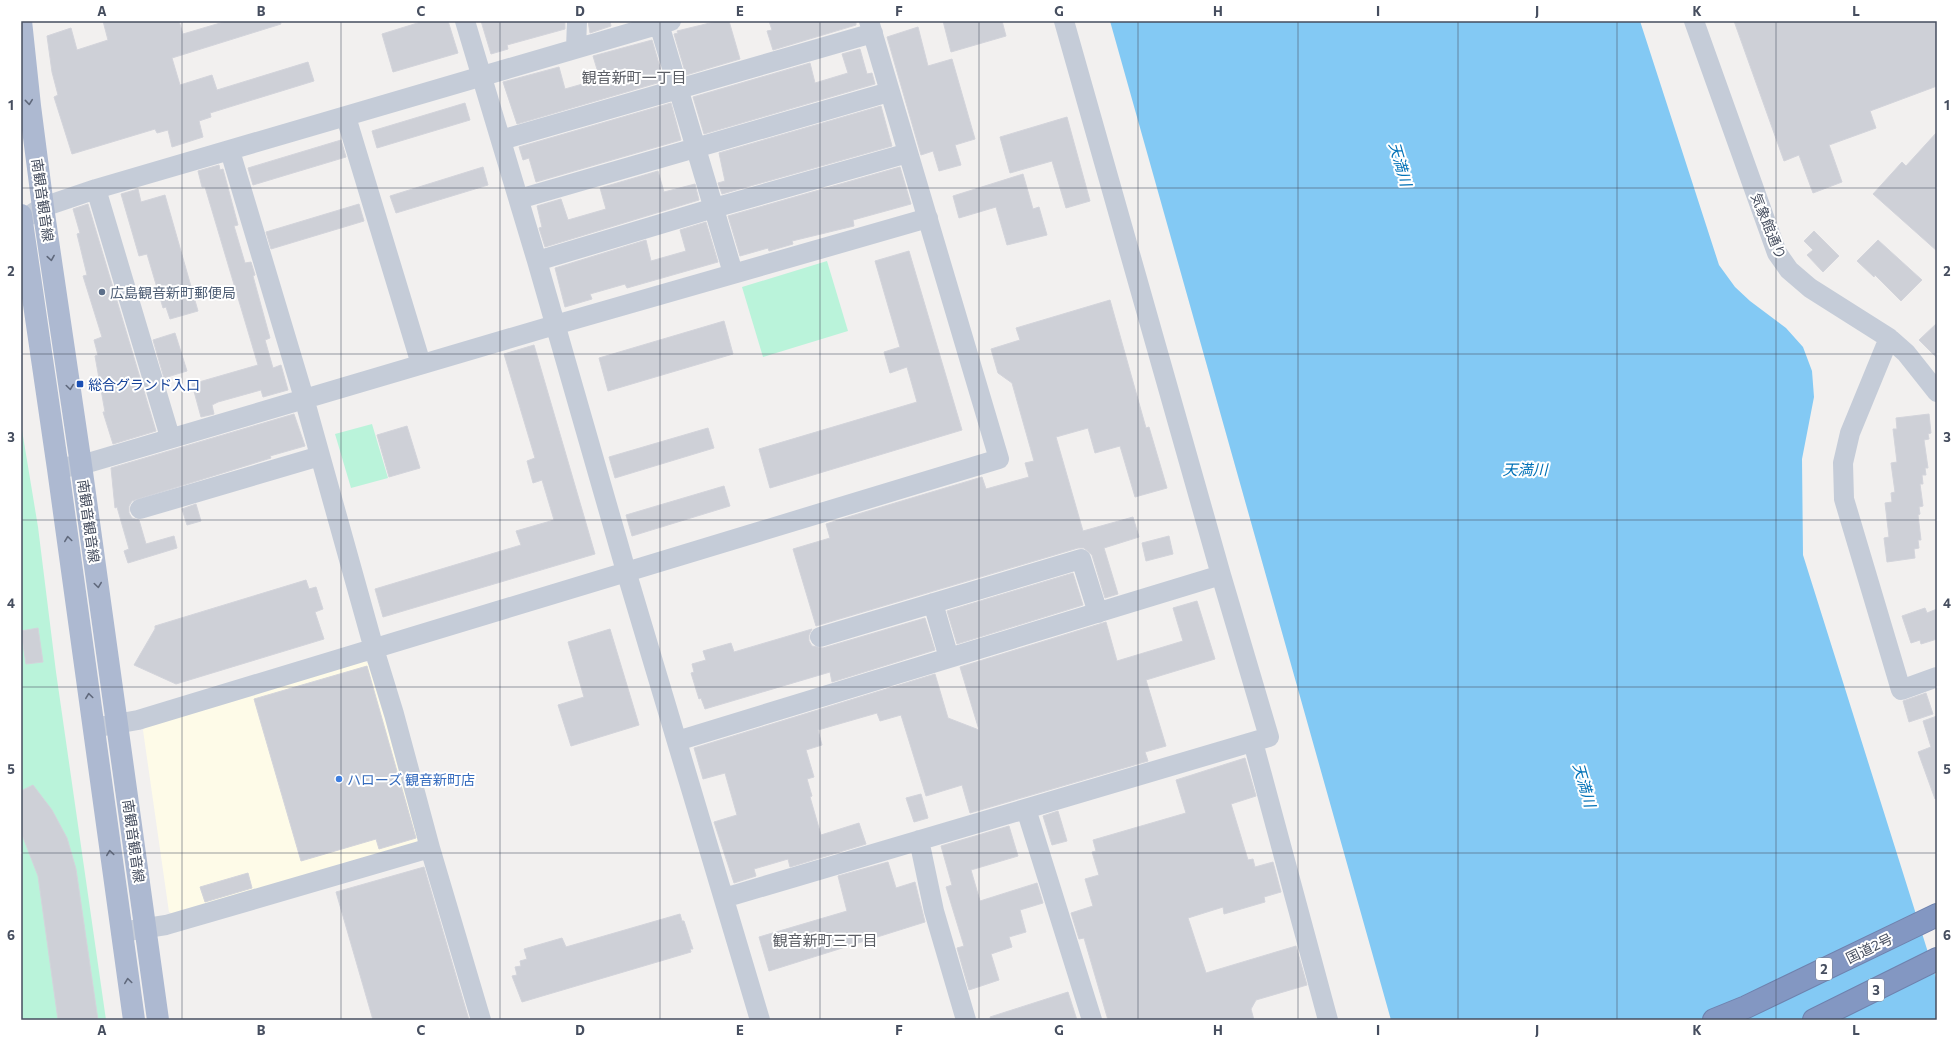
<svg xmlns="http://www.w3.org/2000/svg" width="1958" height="1041" font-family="Commissioner,'Noto Sans JP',sans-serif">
<rect width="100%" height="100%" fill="#f2f0ef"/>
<path fill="#fefbe8" d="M365,661l4,3 50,173 -3,7 -242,71 -5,-3 -26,-182 3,-4z"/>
<path fill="#baf3da" d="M827,261l21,70 -85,26 -21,-70z
M21,424l17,103 18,145 50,348h-85z
M372,424l16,54 -37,10 -16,-54z"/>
<path fill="#83c9f4" d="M1110,21h530l79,244 16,22 15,14 36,27 17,19 9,24 2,26 -12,62 1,96 134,426v39h-546z"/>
<path fill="#ced0d7" stroke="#d3d4db" d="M103,21h76l4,13 44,-13h53l1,3 -109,34 8,27 32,-10 5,15 91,-28 6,19 -104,32 1,4 -12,4 4,16 -31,10 -4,-17 -11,3 -2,-4 -83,25 -18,-57 4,-2 -6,-23 -5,-36 24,-8 6,22 31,-10z
M424,21h24l10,32 -65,19 -11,-38z
M481,21h84v8l-58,16 1,4 -17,5z
M588,21h22l1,5 -21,7z
M718,21h11l11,38 -54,16 -12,-41 4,-1 -1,-2z
M769,21h87v4l-83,25 -6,-19 5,-1z
M943,21h59l4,15 -55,16z
M1734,21h203v65l-67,25 6,17 -47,17 13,37 -29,11 -14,-38 -15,6z
M918,27l10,39 24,-7 23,80 -20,6 6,20 -22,6 -6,-20 -12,4 -34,-118z
M652,40l12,41 -147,43 -14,-42 56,-15 6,22 35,-10 -7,-23z
M860,49l7,25 5,-1 3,11 -171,50 -11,-37 117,-34 5,20 33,-10 -6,-19z
M465,103l5,17 -93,28 -5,-17z
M671,103l10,37 -145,42 -7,-24 -6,2 -4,-13z
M881,106l11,40 -170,48 -4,-11 7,-2 -6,-28z
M1067,117l23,84 -24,7 -14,-47 -42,12 -10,-36z
M1937,132v119l-64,-57 29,-32 4,4z
M341,140l5,17 -93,28 -5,-17z
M219,165l1,5 3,-1 15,56 -4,1 11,37 6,-1 4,13 -2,1 17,62 -5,2 8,28 8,-3 7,25 -25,7 -2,-7 -43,12 -6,3 2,9 -13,3 -9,-33 66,-19 -53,-178h-3l-4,-16z
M483,167l5,18 -92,28 -6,-17z
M900,167l11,37 -58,16 1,6 -62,15 1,3 -24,7 -1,-3 -28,8 -12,-40z
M658,171l6,21 31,-8 4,16 -154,47 -6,-19 3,-1 -5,-21 24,-7 7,21 38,-11 -6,-21z
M1023,174l10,35 6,-2 8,28 -40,10 -11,-38 -37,11 -6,-22z
M138,189l3,13 24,-7 33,116 -28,8 -4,-12 -3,1 -16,-54 -8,2 -18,-62z
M88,204l68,227 -43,13 -10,-32h2l-10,-56 3,-1 -4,-15 8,-3 -19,-61 4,-1 -10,-41 3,-1 -7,-24z
M359,204l5,17 -93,28 -5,-17z
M706,222l12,40 -91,26 -2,-4 -35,10 2,5 -27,8 -10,-39 91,-28 5,21 35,-10 -6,-21z
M1814,231l25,25 -16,16 -16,-17 6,-5 -9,-9z
M1878,240l44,40 -21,21 -26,-26 -1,2 -17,-16z
M909,251l53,179 -192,58 -11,-39 158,-47 -10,-35 -17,6 -6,-21 16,-5 -25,-86z
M1110,300l36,128 3,-1 18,61 -32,9 -15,-51 -25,7 -7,-25 -32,9 27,94 50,-14 6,20 -35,11 14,46 -13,4 -13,-43 -8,-7h-6l-262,78 -23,-77 37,-11 -4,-14 22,-7 134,-40 4,12 43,-12 -4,-14 9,-2 -22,-78 -14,-10 -7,-24 29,-9 -4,-12z
M724,321l9,33 -125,37 -9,-33z
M1937,323v35l-18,-18z
M175,333l12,38 -23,7 -11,-38z
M534,345l61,209 -212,63 -8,-28 146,-44 -5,-14 38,-11 -12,-40 -9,3 -6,-22 8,-3 -31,-104z
M294,414l11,32 -35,10 1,2 -139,43 -3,5v7l3,5 7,2 7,24 28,-8 3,12 -49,15 -4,-12 5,-2 -12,-42 -2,1 -4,-40z
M1929,414l2,19 -3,1 1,5 -5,1 4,28h-3l1,7h-4l1,9h-3l3,22 -4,1 1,7 -2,1 3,25h-3l1,8 -5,1 1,9 -28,4 -3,-24 5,-1 -4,-34 7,-1 -1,-9 4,-1 -4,-29 6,-1 -4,-33h4l-1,-11z
M407,426l13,42 -31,9 -12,-42z
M708,428l6,20 -99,30 -6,-21z
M724,486l6,20 -98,30 -6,-21z
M196,504l5,17 -14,4 -5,-16z
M1169,536l4,18 -27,7 -4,-18z
M1073,573l10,32 -126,39 -10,-33z
M306,580l3,9 7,-2 7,22 -8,3 9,27 -148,45 -42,-19 21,-36v-3z
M1197,601l18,58 -69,21 20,66 -21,6 3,9 -178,52 -8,-28 -36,11 -25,-81 -21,6 -3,-8 -59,17 4,15 -16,5 8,27 -7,2 5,17 -2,1 11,38 38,-12 7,21 -76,23 -2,-8 -34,10 2,7 -22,7 -20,-61 23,-7 -12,-42 -22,6 -9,-31 241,-74 13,44 31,12 -19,-63 146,-45 11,39 66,-20 -10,-33z
M1925,608l2,5 10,-4v30l-16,5 -1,-4 -9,3 -9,-27z
M925,618l10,32 -103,32 -2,-10 -125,37 -4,-11 -2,1 -8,-26 3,-1 -2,-8 14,-4 -3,-9 28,-8 3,9 78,-23 -3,6v6l3,5 11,2z
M38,628l5,34 -17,2 -5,-33z
M610,629l29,96 -68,21 -13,-41 26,-8 -16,-55z
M367,666l49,172 -37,11 -3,-10 -75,22 -47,-162z
M1926,693l7,21 -24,8 -6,-21z
M1937,716v82l-2,1 -17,-47 13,-5 -8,-26z
M1245,758l11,38 -25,8 17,56 5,-1 2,8 18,-5 8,30 -17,5 1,5 -41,12 -1,-7 -35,11 18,55 90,-27 11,39 -51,15 -5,9 3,11h-146l-24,-82 -5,1 -8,-26 22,-7 -8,-27 14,-4 -7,-23 4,-1 -3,-11 93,-27 -10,-33z
M33,785l19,25 15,28 9,31 22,151h-40l-20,-144 -17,-44v-41z
M921,794l7,24 -14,4 -8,-24z
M1058,811l9,30 -15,4 -9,-29z
M1009,826l9,30 -47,14 9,31 57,-18 6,20 -23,7 6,22 -17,5 3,10 -21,7 8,26 -30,10 -12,-42 7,-2 -18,-59 6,-2 -11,-39z
M888,862l8,26 19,-6 10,40 -156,49 -10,-34 88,-26 -9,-35z
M424,867l45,153h-96l-37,-128z
M248,873l4,15 -47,14 -5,-15z
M680,914l2,7h2l9,28h-3l1,3 -169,50 -10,-26 5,-1 -2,-8 6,-1 -1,-5 7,-2 -3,-10 38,-11 4,9z
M1068,992l9,28h-86l-1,-3z"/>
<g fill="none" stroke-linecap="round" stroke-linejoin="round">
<g stroke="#6e82ae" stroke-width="24">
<path id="highway" d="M1714,1020l32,-13 191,-92
M1814,1020l123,-61"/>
</g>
<path stroke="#c5ccd8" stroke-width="20" d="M465,21l72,240 89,310 134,449
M1694,21l83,232 12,17 21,18 79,50 17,15 31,39
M659,24l74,249
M576,48l1,-27
M346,117l75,247
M501,140l372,-107
M230,151l74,247 70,251 20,65 36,134 51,172
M96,189l74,248
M519,199l370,-107
M30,215l13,-8 53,-18 575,-168
M537,261l177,-53 194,-55
M1889,338l-39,95 -7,30 1,36 57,191 36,-13
M66,467l15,-2 474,-140 373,-107
M140,509l180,-53
M933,603l16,55
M820,637l261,-78 17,54
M93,728l45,-8 861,-261 -130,-438
M677,741l544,-166
M1253,742l75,278
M1026,809l66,211
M919,840l15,71 32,109
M724,898l545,-161 -48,-162 -157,-554
M121,932l45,-7 264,-77"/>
<path stroke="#adb9d1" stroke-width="22" d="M21,21l9,85 13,101 38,258 77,555
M21,215l37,254 76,551"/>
<use href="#highway" stroke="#8397c2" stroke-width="22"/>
</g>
<defs><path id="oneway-chevron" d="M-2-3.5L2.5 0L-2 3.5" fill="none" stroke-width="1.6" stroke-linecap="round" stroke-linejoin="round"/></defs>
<g stroke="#60697c">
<use href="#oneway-chevron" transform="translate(29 102) rotate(84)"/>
<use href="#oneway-chevron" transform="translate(51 258) rotate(81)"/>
<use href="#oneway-chevron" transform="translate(70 387) rotate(82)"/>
<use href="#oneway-chevron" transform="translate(68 539) rotate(-98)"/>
<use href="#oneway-chevron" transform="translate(98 585) rotate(82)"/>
<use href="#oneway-chevron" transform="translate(89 696) rotate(-98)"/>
<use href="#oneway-chevron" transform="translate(110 853) rotate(-98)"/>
<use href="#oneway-chevron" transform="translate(128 981) rotate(-98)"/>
</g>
<path fill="none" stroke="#464e5f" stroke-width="1" stroke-opacity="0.55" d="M182,21v999M341,21v999M500,21v999M660,21v999M820,21v999M979,21v999M1138,21v999M1298,21v999M1458,21v999M1617,21v999M1776,21v999M21,188h1916M21,354h1916M21,520h1916M21,687h1916M21,853h1916"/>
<circle fill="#5c6f8a" stroke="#fff" stroke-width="1.5" cx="102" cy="292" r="4"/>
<rect fill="#1a4fb4" stroke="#fff" stroke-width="1.5" x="76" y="380" width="8" height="8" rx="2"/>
<circle fill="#3f7fe0" stroke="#fff" stroke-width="1.5" cx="339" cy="779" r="4"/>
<g text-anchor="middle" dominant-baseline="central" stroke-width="4" stroke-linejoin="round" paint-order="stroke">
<g fill="#fff" stroke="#7e838f" stroke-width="1">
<rect x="1816" y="958" width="16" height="22" rx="3"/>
<rect x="1868" y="979" width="16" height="22" rx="3"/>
</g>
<g font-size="13" font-weight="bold" fill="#464e5f">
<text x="1824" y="969">2</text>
<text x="1876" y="990">3</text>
</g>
<g font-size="14" fill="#464e5f" stroke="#fff">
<text transform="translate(43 200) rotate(82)">南観音観音線</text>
<text transform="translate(1769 226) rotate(68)">気象館通り</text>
<text transform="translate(89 521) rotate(82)">南観音観音線</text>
<text transform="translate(134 841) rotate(82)">南観音観音線</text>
<text transform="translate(1869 948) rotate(-26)">国道2号</text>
</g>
<g font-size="14" fill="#4e5e75" stroke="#fff" text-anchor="start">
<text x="110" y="292">広島観音新町郵便局</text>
</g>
<g font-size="14" fill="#164399" stroke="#fff" text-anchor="start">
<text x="88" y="384">総合グランド入口</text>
</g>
<g font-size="14" fill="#366cbe" stroke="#fff" text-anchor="start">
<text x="347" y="779">ハローズ 観音新町店</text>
</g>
<g font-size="15" fill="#5b5e65" stroke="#fff">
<text x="634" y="77">観音新町一丁目</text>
<text x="825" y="940">観音新町三丁目</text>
</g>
<g font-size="15" font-style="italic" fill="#0071b7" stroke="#fff">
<text transform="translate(1401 164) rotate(74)">天満川</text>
<text x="1525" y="469">天満川</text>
<text transform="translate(1585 785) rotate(74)">天満川</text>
</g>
</g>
<rect width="1958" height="1041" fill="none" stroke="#ffffff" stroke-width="44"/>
<rect x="22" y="22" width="1914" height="997" fill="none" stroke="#464e5f" stroke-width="1.5"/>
<g font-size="13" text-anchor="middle" font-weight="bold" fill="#464e5f">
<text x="102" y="16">A</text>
<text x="261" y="16">B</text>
<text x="421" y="16">C</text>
<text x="580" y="16">D</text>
<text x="740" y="16">E</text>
<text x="899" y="16">F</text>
<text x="1059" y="16">G</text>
<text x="1218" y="16">H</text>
<text x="1378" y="16">I</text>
<text x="1537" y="16">J</text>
<text x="1697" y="16">K</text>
<text x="1856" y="16">L</text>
<text x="11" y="110">1</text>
<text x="1947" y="110">1</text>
<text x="11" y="276">2</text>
<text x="1947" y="276">2</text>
<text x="11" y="442">3</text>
<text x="1947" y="442">3</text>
<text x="11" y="608">4</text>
<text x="1947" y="608">4</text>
<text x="11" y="774">5</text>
<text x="1947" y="774">5</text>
<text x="11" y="940">6</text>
<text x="1947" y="940">6</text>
<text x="102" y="1035">A</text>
<text x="261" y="1035">B</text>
<text x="421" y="1035">C</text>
<text x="580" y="1035">D</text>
<text x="740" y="1035">E</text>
<text x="899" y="1035">F</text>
<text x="1059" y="1035">G</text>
<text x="1218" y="1035">H</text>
<text x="1378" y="1035">I</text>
<text x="1537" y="1035">J</text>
<text x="1697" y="1035">K</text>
<text x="1856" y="1035">L</text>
</g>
</svg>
